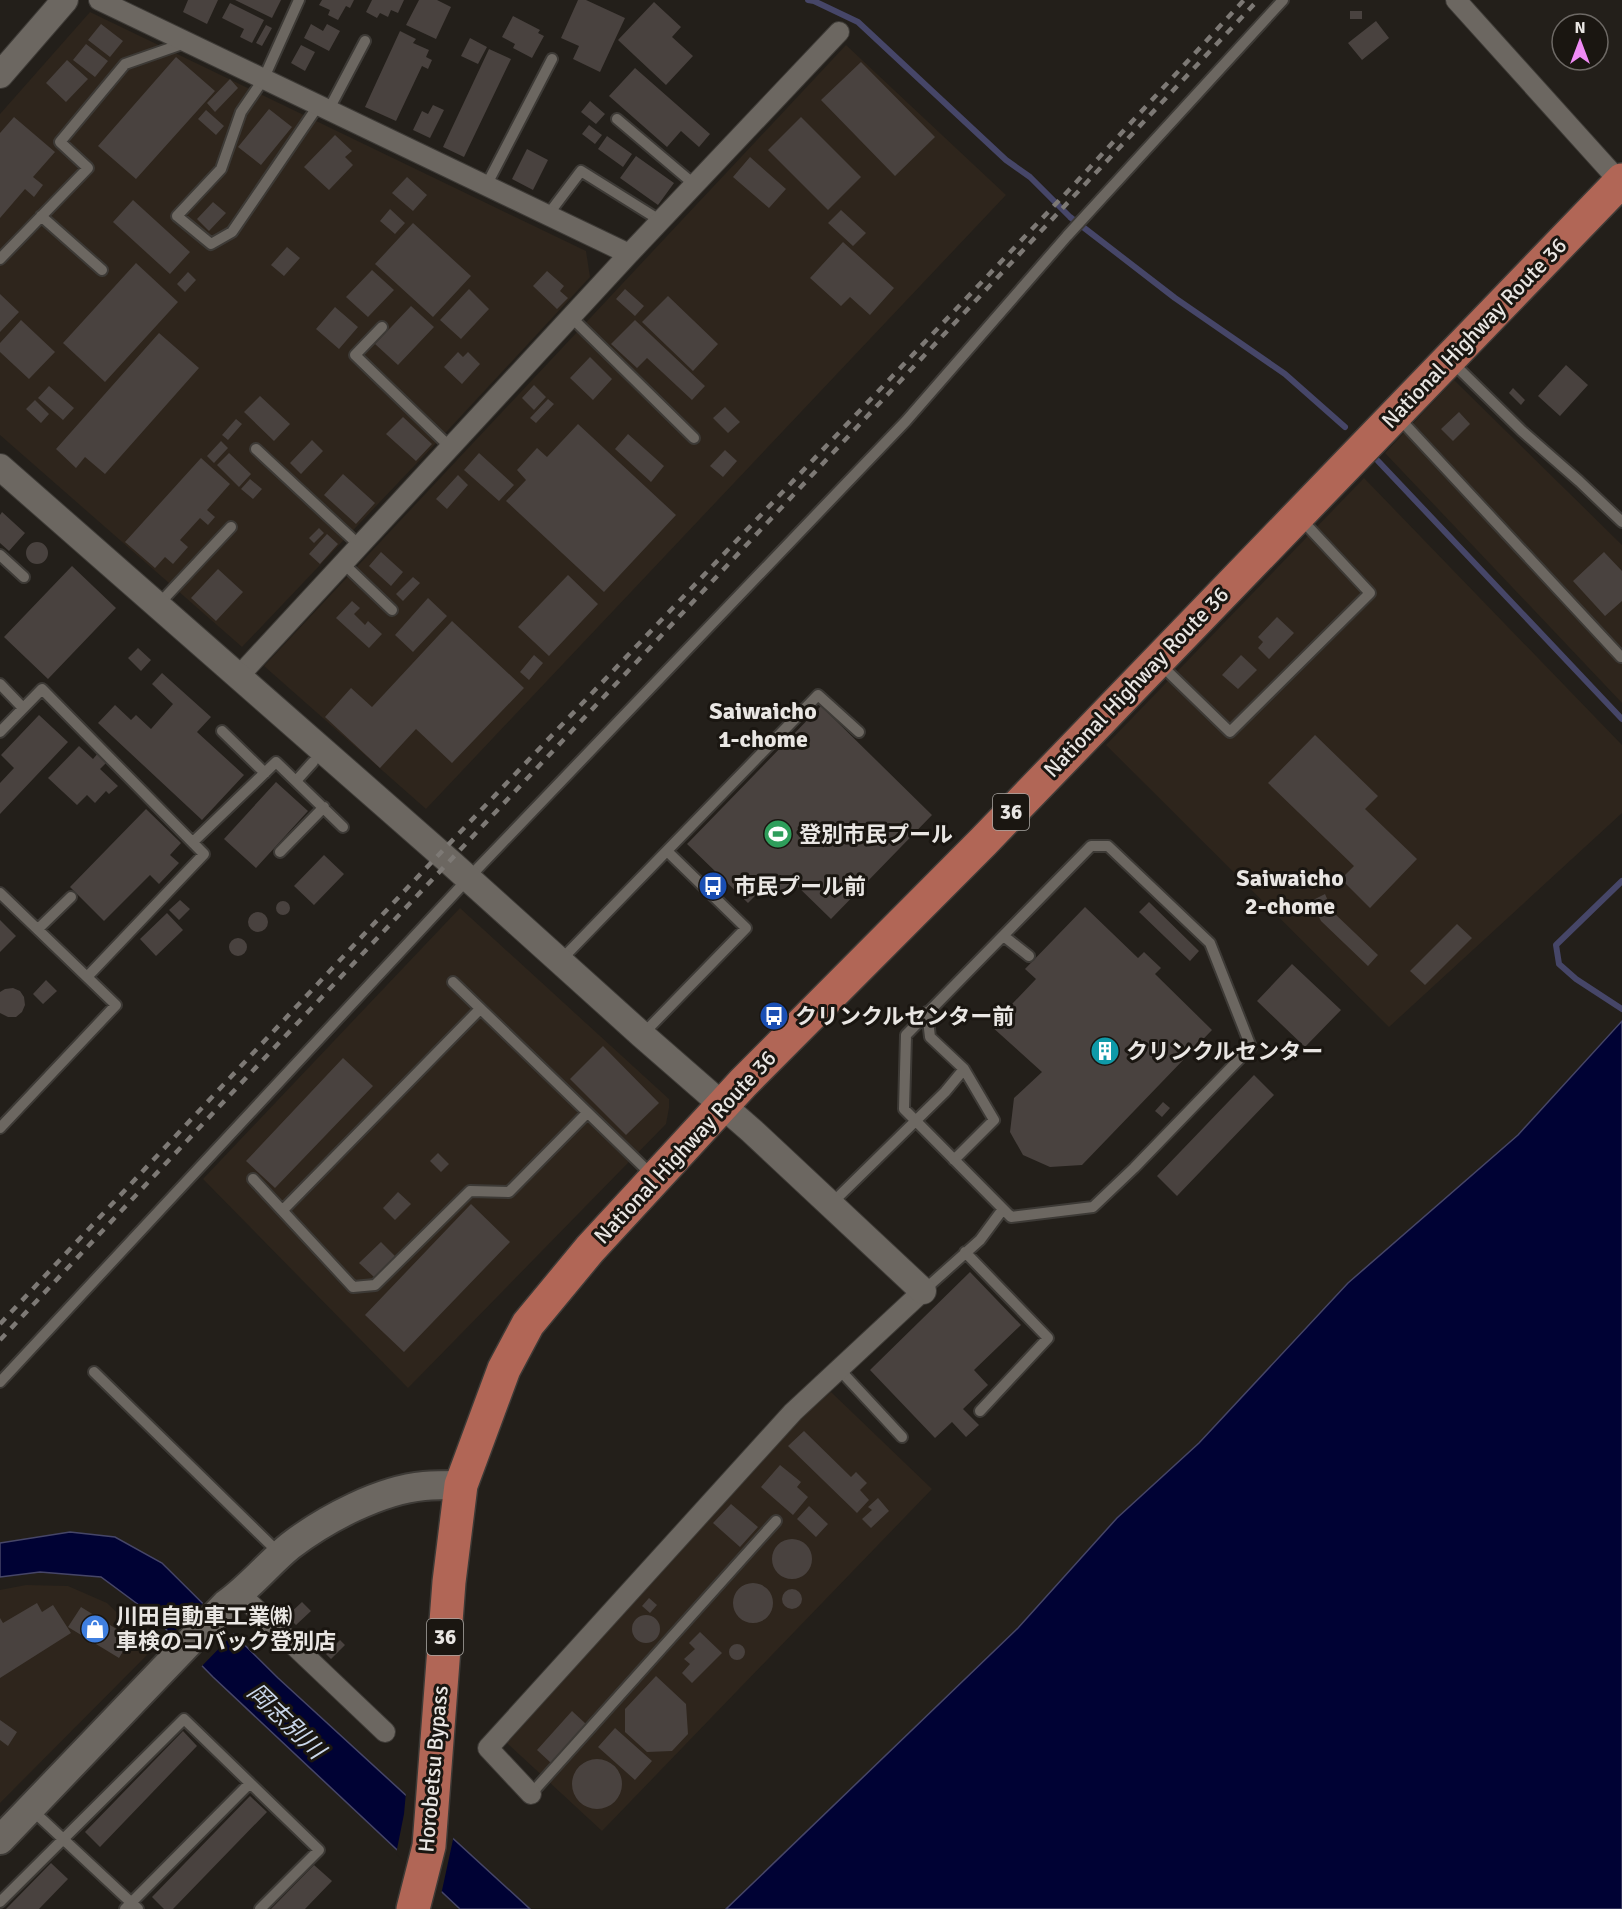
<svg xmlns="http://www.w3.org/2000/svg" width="1622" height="1909" font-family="Signika,'Noto Sans JP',sans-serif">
<rect width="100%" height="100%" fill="#231f1a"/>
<path fill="#2e251c" d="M90,12l496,239 4,26 -154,166 -194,204 -242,-212v-321z
M846,45l160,150 -580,614 -162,-143z
M1454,380l168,165v158l-237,-250z
M1364,478l258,267v68l-233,214 -283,-282z
M460,908l209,191v9l-3,16 -258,264 -205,-209z
M831,1392l101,97 -330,342 -95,-88 283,-316z
M26,1585l42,1 39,17 47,45 -154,155v-213z"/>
<path fill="#000234" stroke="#464668" stroke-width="1.5" d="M1622,1021v888h-896l292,-281 99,-110 82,-75 149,-160 170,-148z
M70,1532l45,5 47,26 116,115 252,231h-70l-247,-232 -62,-63 -50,-37 -61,-5 -40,5v-34z"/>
<path fill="#231f1a" d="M205,1601l30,31 -35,36 -31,-31z
M406,1792l48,43 -13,60 -45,-41 8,-40z"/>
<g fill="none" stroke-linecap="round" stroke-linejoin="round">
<path stroke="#464668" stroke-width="6" d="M808,0l6,1 44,21 148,138 24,17 40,40 105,81 110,76 60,53
M1378,461l244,258
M1622,881l-66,64 3,19 17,15 46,30"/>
</g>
<path fill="#49423f" d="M188,0h30l-11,24 -24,-12z
M235,0h46l-9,18z
M322,0h32l-4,8 -4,-2 -8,14 -10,-5 2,-5 -11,-5z
M372,0h32l-6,13 -7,-3 -3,7 -8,-4 -3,5 -11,-6z
M419,0h18l14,7 -15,32 -30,-14z
M578,0h8l39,18 -25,54 -27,-13 6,-13 -18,-8z
M654,2l27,25 -9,10 21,19 -27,29 -48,-45z
M230,3l34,17 -12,23 -12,-6 4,-8 -22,-11z
M1350,11h12v8h-12z
M513,16l27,14 -2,3 6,3 -12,22 -19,-10 2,-4 -13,-7z
M1376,21l13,17 -27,22 -14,-17z
M101,24l22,17 -13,16 -22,-17z
M311,24l12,7 4,-7 13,7 -11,20 -25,-13z
M266,25l6,3 -10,18 -6,-3z
M400,31l16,8 -3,4 16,7 -3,7 6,3 -4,9 -6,-3 -26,55 -31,-14z
M470,38l17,9 -9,17 -17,-8z
M86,44l22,17 -13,16 -22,-17z
M301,45l14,7 -10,19 -14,-8z
M489,49l22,10 -47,98 -21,-10z
M176,57l39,34 -79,88 -38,-33z
M67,60l21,19 -22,23 -20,-19z
M861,62l74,75 -40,39 -74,-76z
M635,68l75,66 -11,13 -18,-16 -14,16 -58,-51z
M230,79l8,9 -23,24 -8,-9z
M590,101l15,13 -9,10 -15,-12z
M433,105l11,5 -14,28 -17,-8 9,-19 6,3z
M269,109l23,18 -31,38 -23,-18z
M206,110l18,16 -8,9 -18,-16z
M14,117l41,35 -22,25 10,8 -9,12 -9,-8 -25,29v-85z
M801,117l60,60 -33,33 -60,-60z
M589,125l13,10 -7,9 -13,-10z
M335,135l17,16 -7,6 8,8 -24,25 -25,-23z
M607,136l25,18 -9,13 -25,-18z
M527,149l21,11 -15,30 -21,-11z
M636,156l38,27 -16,22 -38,-27z
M750,157l36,32 -17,19 -36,-31z
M407,177l20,18 -14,16 -21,-18z
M133,200l57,52 -20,22 -57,-52z
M213,202l13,11 -17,18 -12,-12z
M390,209l15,14 -10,11 -15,-13z
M841,210l25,23 -13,13 -25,-23z
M413,223l58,53 -38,41 -58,-53z
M843,242l51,46 -24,27 -20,-18 -9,9 -31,-28z
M287,247l13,11 -16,18 -13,-11z
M136,263l42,39 -73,80 -42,-39z
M372,270l22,20 -26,27 -22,-20z
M547,271l17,15 -4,5 8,7 -11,11 -24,-23z
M188,272l8,8 -11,12 -8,-8z
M469,289l20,20 -28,30 -21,-19z
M625,289l19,17 -9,10 -19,-17z
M0,294l19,18 -19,20z
M668,296l50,48 -25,27 -51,-49z
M411,306l23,21 -36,38 -23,-21z
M335,307l23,20 -19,22 -23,-20z
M21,320l34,32 -26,27 -29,-27v-9z
M635,320l70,66 -13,14 -45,-42 -10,10 -26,-24z
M159,333l40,35 -94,106 -20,-17 -9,11 -20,-19z
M458,352l5,5 5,-5 12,12 -18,20 -18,-17z
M590,357l22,22 -19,21 -23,-22z
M1566,365l22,20 -28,31 -22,-20z
M534,385l12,12 -12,13 -12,-12z
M49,386l25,22 -11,12 -25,-22z
M1513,388l12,12 -4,5 -12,-12z
M260,396l30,28 -16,17 -30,-29z
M548,399l6,5 -18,19 -6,-5z
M35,400l14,14 -8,9 -15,-14z
M725,407l15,15 -12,11 -15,-15z
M1459,412l11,12 -17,17 -12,-12z
M403,417l29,27 -16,17 -30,-27z
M236,419l6,5 -14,16 -6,-5z
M578,424l98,91 -72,77 -98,-91 20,-21 -9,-10 20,-22 10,9z
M628,434l36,32 -13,16 -36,-33z
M312,440l11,11 -22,23 -11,-11z
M221,441l7,7 -14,15 -7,-7z
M725,450l12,11 -14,16 -13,-11z
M229,453l22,21 -12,13 -22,-22z
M479,453l35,32 -15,16 -35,-31z
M201,458l29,26 -23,26 8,7 -7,8 -8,-7 -20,22 8,7 -15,17 -8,-7 -10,11 -30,-26z
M343,474l32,29 -19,21 -32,-29z
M458,475l10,10 -21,24 -11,-10z
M250,479l12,10 -9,10 -12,-10z
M2,512l23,21 -16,18 -9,-8v-28z
M319,528l5,5 -10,10 -5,-5z
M327,534l11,10 -18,20 -11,-10z
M26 553a11 11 0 1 1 22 0a11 11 0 1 1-22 0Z
M381,552l22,20 -12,14 -22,-20z
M1604,552l18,19v30l-17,15 -32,-35z
M72,566l44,42 -68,71 -44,-42z
M218,569l25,23 -27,29 -25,-23z
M568,575l30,29 -49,52 -31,-29z
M413,577l7,6 -17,18 -7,-7z
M428,598l19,18 -34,36 -18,-17z
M352,601l8,7 -6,6 11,11 3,-4 14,13 -13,14 -33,-30z
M1277,617l17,16 -25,26 -11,-11 5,-6 -5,-5z
M452,621l72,67 -72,75 -36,-34 -36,39 -55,-51 26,-29 21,19z
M138,648l13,12 -10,11 -13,-13z
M534,655l9,8 -14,17 -9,-8z
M1241,655l16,15 -19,19 -16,-14z
M162,673l49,44 -14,15 47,43 -42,45 -104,-97 17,-18 16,15 5,-5 15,14 22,-25 -21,-20z
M821,706l111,109 -101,104 -38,-37 -15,14 -12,-11 -18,18 -61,-59z
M39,715l29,27 -68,72v-31l14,-15 -13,-13z
M1315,735l63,61 -13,13 52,50 -47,49 -29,-29 13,-13 -86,-83z
M79,746l14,13 6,-7 9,9 -8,8 18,17 -9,8 -3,-3 -11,12 -8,-8 -10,10 -29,-27z
M276,782l32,29 -52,57 -32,-29z
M146,809l35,34 -11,12 9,8 -20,21 -9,-9 -46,46 -34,-34z
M324,855l20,19 -30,31 -20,-19z
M1325,894l8,18 45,43 -10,11 -47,-45 -10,-20z
M180,900l10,9 -11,11 -10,-10z
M276 908a7 7 0 1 1 14 0a7 7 0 1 1-14 0Z
M1149,902l50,49 -9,10 -51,-49z
M1085,907l53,51 6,-6 17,16 -6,6 57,56 -130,135 -32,2 -27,-12 -13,-23 4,-34 28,-26 -51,-46 45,-47 -11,-10z
M248 922a10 10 0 1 1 20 0a10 10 0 1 1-20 0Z
M167,913l16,17 -27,26 -16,-17z
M0,920l16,16 -16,16z
M1457,924l15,14 -47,47 -15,-14z
M229 947a9 9 0 1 1 18 0a9 9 0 1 1-18 0Z
M1292,964l49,46 -36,37 -48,-46z
M46,980l11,11 -14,13 -10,-10z
M13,988l7,3 4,6 1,8 -3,7 -6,5h-8l-8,-4v-21l5,-3z
M603,1046l56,57 -33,32 -56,-56z
M343,1058l30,28 -98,102 -29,-27z
M1254,1075l20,20 -97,101 -20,-20z
M1163,1102l7,6 -8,9 -7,-6z
M438,1153l11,11 -8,8 -11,-11z
M398,1192l13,12 -16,16 -12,-12z
M471,1204l39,38 -106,110 -39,-37z
M381,1242l14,14 -21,21 -15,-14z
M970,1272l51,53 -47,45 14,15 -25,24 16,16 -13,12 -14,-15 -17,16 -65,-68z
M804,1431l47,46 5,-5 11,11 -7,7 9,10 -12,13 -69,-67z
M780,1465l21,17 -4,5 11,10 -15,18 -32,-28z
M878,1498l11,13 -18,17 -9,-9 10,-9 -4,-3z
M731,1504l27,23 -18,20 -27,-24z
M809,1506l19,18 -12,13 -19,-18z
M772 1559a20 20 0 1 1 40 0a20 20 0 1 1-40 0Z
M733 1603a20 20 0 1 1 40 0a20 20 0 1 1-40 0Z
M782 1599a10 10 0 1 1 20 0a10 10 0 1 1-20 0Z
M649,1598l8,7 -7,8 -8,-7z
M302,1602l9,9 -15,14 -9,-9z
M37,1603l5,9 11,-7 18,28 -71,45v-60l3,5z
M81,1607l50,31 -12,20 -51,-31z
M632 1629a14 14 0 1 1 28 0a14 14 0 1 1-28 0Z
M700,1632l22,21 -30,30 -10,-10 8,-9 -6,-5 11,-10 -6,-6z
M340,1640l5,5 -14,14 -5,-5z
M729 1652a8 8 0 1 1 16 0a8 8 0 1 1-16 0Z
M656,1676l30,28 2,30 -16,17 -25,1 -22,-20v-23z
M572,1711l14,13 -35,39 -14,-13z
M0,1720l17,12 -9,14 -8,-6z
M615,1728l37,33 -17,19 -37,-33z
M183,1731l14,15 -97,101 -15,-15z
M572 1784a25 25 0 1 1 50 0a25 25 0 1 1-50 0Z
M250,1796l17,16 -94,97h-9l-12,-12z
M51,1863l17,16 -29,30h-33z
M314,1865l18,16 -27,28h-34z"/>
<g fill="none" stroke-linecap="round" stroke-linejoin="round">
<g stroke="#3d3a36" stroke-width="14">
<path id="service" d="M299,0l-36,80 -22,32 -20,57 -44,47 34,28 21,-12 86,-126
M328,111l37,-70
M617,119l78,66
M486,186l66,-127
M41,216l61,54
M547,216l34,-45 80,50
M0,259l88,-91 -28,-26 65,-78 60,-21
M571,317l123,121
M382,327l-27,28 96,93
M1452,362l70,69 57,50 43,41
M1399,418l222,239
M256,449l104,97
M0,555l24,22
M344,564l48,46
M157,606l74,-79
M1160,664l70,68 140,-139 -70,-75
M0,684l23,24
M222,731l43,42
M0,732l42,-43 162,165 -117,123
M296,781l17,-19
M193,842l83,-80 67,65
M1091,846h17l102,97 41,104 -117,121 -41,39 -82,10 -107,-108 2,-74z
M280,852l44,-45
M0,893l116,112 -116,123
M38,929l33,-32
M1005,937l24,19
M560,961l258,-266 41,37
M453,982l200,194
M927,1012l3,25 34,32 30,51 -40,40
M642,1035l104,-107 -79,-77
M253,1179l100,108 22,-2 95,-94 39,1 78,-79
M831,1204l114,-112 19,-23
M283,1210l197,-201
M965,1252l83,86 -68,73
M923,1291l57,-51 23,-31
M838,1368l64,69
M94,1372l186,182
M0,1382l479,-515 427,-446 161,-185 216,-236
M531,1794l245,-273
M31,1809l107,100
M0,1902l184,-183 135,131 -59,59
M125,1909l125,-126"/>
</g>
<g stroke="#3d3a36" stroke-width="22">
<path id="minor" d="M99,0l530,254
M1456,0l164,182
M238,677l391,-423 210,-222
M240,1594l145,138
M531,1794l-43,-46 305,-336 130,-121"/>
</g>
<g stroke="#3d3a36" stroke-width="28">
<path id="tertiary" d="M0,75l65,-75
M0,467l450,395 192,173 110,96 171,160"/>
</g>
<g stroke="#3d3a36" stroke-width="32">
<path id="secondary" d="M0,1840l226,-236c24,-17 42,-40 64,-58 35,-27 90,-56 134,-60 12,-1 24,-1 37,-1"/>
</g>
<g stroke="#3d3a36" stroke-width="36">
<path id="trunk" d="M413,1909l16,-63 20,-264 12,-97 43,-116 24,-45 62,-75 153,-166 240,-241 639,-662"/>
</g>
<use href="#service" stroke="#6c6761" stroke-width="10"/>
<use href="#minor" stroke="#6c6761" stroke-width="20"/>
<use href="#tertiary" stroke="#6c6761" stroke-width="26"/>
<use href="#secondary" stroke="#6c6761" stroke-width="28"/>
<use href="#trunk" stroke="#b16656" stroke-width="33"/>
<path stroke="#7d7975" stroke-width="4.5" stroke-dasharray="8 8" stroke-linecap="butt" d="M0,1324l411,-440 658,-694 175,-190
M0,1340l1258,-1340"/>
</g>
<defs>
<g id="stadium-disc" transform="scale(1.5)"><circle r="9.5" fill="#2e9e5b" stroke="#1a1611"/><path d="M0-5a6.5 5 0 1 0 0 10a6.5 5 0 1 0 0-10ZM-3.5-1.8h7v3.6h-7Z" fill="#fff"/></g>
<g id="bus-disc" transform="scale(1.5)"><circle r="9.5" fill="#1a4fb4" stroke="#1a1611"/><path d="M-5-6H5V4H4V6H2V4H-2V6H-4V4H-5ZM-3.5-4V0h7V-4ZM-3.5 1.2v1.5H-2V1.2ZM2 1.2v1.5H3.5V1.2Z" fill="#fff"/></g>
<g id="building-disc" transform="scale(1.5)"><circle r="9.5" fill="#0f9aa8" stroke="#1a1611"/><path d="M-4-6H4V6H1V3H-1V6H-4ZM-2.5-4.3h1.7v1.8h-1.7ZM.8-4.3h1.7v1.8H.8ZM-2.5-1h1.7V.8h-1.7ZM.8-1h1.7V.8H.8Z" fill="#fff"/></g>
<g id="shop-disc" transform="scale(1.5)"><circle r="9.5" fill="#3f7fe0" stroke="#1a1611"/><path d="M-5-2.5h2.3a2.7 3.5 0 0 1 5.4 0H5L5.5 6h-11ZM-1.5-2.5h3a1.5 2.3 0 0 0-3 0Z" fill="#fff"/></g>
</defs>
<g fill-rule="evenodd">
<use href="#stadium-disc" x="778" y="834"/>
<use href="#bus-disc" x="713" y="886"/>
<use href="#bus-disc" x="774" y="1016"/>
<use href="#building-disc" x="1105" y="1051"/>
<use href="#shop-disc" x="95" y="1629"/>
</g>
<g text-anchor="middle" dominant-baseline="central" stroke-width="6" stroke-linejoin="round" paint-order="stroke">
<g fill="#1a1611" stroke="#aba8a4" stroke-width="1.5">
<rect x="993" y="794" width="36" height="36" rx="4.5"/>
<rect x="427" y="1619" width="36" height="36" rx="4.5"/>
</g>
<g font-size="21" font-weight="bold" fill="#e9e6e3">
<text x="1011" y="812">36</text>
<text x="445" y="1637">36</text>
</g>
<g font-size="22" fill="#e9e6e3" stroke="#1a1611">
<text transform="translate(1474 333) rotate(-46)">National Highway Route 36</text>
<text transform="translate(1136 682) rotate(-46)">National Highway Route 36</text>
<text transform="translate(685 1147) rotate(-47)">National Highway Route 36</text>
<text transform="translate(433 1769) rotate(-85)">Horobetsu Bypass</text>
</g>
<g font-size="22" font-weight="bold" fill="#e9e6e3" stroke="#1a1611" text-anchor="start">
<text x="799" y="834">登別市民プール</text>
<text x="734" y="886">市民プール前</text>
<text x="795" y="1016">クリンクルセンター前</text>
<text x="1126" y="1051">クリンクルセンター</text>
<text x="116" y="1616">川田自動車工業㈱<tspan x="116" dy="25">車検のコバック登別店</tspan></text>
</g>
<g font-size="24" font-weight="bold" fill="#e9e6e3" stroke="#1a1611">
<text x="763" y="711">Saiwaicho<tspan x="763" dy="28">1-chome</tspan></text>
<text x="1290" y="878">Saiwaicho<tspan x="1290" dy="28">2-chome</tspan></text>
</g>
<g font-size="24" font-style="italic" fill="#cad7eb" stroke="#1a1611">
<text transform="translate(286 1721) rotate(44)">岡志別川</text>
</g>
</g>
<g transform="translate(1580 42)"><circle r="28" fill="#1a1611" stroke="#6d6965" stroke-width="1.5"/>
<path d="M0-4.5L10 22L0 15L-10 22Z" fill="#f08bf5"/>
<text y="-9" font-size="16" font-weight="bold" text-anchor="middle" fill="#e9e6e3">N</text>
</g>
</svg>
